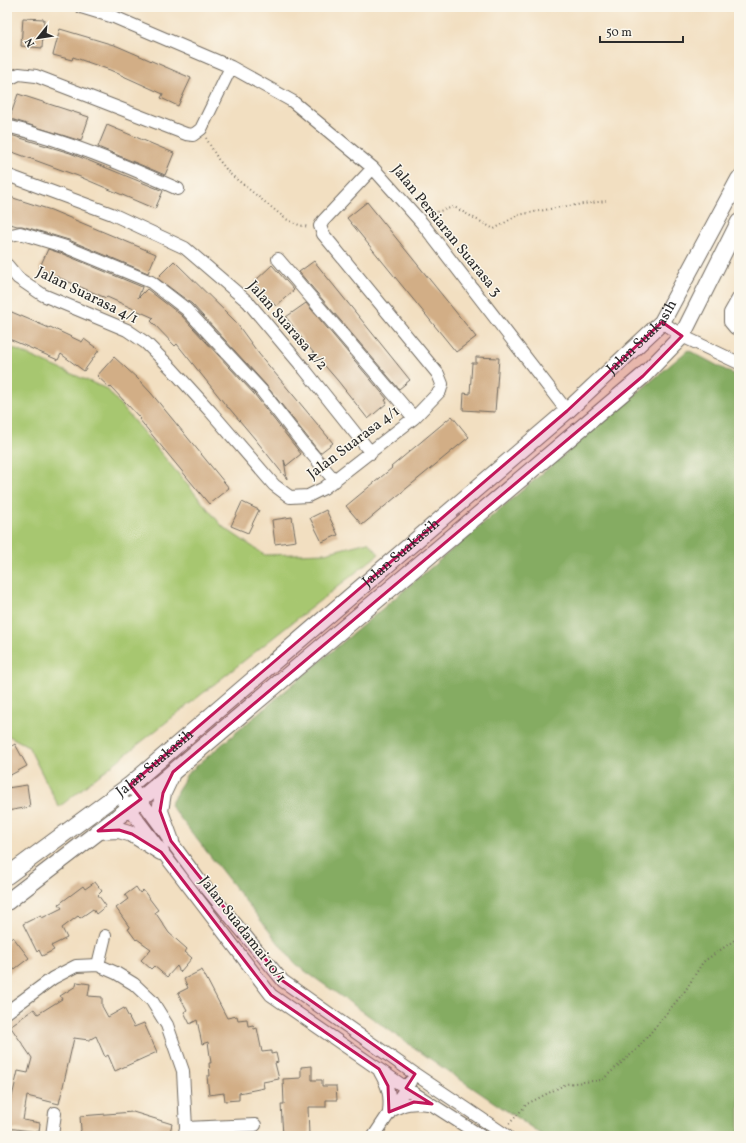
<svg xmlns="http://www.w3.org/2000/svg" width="746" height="1143" font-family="Vollkorn,serif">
<rect width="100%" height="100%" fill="#fbf7ec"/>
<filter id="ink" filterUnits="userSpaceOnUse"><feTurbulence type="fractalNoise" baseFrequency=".025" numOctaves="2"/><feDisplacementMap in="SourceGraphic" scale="8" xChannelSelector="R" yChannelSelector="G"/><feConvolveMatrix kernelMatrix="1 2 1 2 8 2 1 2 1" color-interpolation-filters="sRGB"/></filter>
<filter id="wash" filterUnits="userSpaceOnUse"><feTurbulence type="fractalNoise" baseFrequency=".012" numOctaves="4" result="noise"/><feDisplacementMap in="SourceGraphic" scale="16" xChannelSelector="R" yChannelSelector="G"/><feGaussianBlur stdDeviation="0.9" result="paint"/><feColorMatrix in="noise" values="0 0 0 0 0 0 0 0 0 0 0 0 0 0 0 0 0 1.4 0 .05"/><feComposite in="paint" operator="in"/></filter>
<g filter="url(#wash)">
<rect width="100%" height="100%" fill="#f2dfc1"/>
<path fill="#a7c76f" stroke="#69794d" d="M7,346l100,43 116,138 42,28 60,-2 43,-11 11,12 -320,253 -31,-61 -21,-11z"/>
<path fill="#85ac62" stroke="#586c46" d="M688,350l51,27v759h-195l-95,-64 -154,-108 -125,-159 17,-31z"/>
<g id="blocks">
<path fill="#d2ae86" d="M23,18l21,1 -2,29 -21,-2z
M60,29l57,17 74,32 -13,28 -17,-8 2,-4 -53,-24 -37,-13 -1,3 -19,-5z
M18,94l71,23 -8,24 -70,-22 -1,-2z
M107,125l67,28 -9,22 -67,-28z
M7,134l63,19 93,38 -8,18 -77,-33 -71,-26z
M10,197l41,13 105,44 -8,19 -79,-33 -47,-14h-5l-10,-3v-15z
M367,202l109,135 -20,15 -109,-134z
M48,249l15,5 79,33 -4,11 9,-9 34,26 74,80 46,59 -15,12 -2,-6 3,19 -32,-40 -26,-31h-1l-51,-64 -2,2 -24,-25 3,-3 -47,-21 -1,1 -67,-29z
M174,261l61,60 24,33 74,89 -13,10 -54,-68 -74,-81 -35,-26z
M314,261l96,119 -11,9 -100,-117z
M272,265l22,25 -18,16 -22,-24z
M306,303l81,96 -2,1 2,3 -19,16 -30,-38 -31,-36 -21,-28z
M7,310l42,18 1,-1 32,15 2,-3 15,11 -15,21 -23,-17 -3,6 -51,-22z
M114,357l24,22 13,14 78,95 -20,16 -70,-85 1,-1 -29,-31 -1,1 -13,-12z
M476,357l23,1 -4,54 -32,-2 1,-17 6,1 2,-31h4z
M452,416l17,21 -107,88 -16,-19 46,-38 -1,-1z
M242,502l17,8 -11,23 -17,-7z
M326,510l12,25 -16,7 -12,-24z
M292,517l4,24 -21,3 -3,-24z
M15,744l12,22 -20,11v-28z
M27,785l3,22 -23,4v-23z
M95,882l7,9 -4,4 8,11 -10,8 -3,-5 -13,9 -2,-2 -16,12 5,10 -16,8 3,4 -12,6 -3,-6 -2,2 -14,-28 18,-9 1,3 20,-10 -3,-4 24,-18 2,3z
M136,887l4,6 3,-3 15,20 -3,2 14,21 18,16 -2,3 7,6 -12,14 -3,-6 -10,11 -13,-11 -3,3 -10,-9 10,-11 -14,-10 -1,1 -8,-11 2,-1 -14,-20 12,-9 -3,-4z
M13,937l16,21 -22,17v-33z
M202,970l25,48 10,-2 1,4 9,-1 1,7 5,-1 1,4 3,-1 5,24 9,-1v3l5,-1 2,9 -3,1 4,16 -16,3 1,6 -25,5v7l-14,1 -1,-8 -15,2 -2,-19h3l-1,-13h2l-3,-21 -6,2 -5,-24 -7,4 -6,-12 3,-2 -9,-17 10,-5 -4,-9z
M77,982l13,2 -2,12 14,1v9l6,11 16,-9 10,19 10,-4 13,29 -42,19 -7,-16 -3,2 -9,-21 -7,4 -15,-2 -15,66 -32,-8 -4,24 17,3 -1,9 -32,-4v-32l5,1 6,-26 10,2 4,-15 -22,-32 24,-17 4,5 24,-15 -2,-3 16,-10z
M312,1066v14h10v6h14l1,14h-11v7h-18l1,29h-26l-2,-32h3l-1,-25 18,-1v-11z
M133,1112l39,12 -3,12h-91l3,-6 -1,-14z"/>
</g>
</g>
<g filter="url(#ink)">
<use href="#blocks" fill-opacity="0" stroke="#716a60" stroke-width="1"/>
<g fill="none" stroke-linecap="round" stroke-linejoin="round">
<g stroke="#716a60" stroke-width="14">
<path id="minor" d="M81,7l33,10 117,50 61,34 81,67 49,55 145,188
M7,80l12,-6 17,2 150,58 7,1 8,-6 30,-62
M7,126c60,15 115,38 171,63
M7,175l105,39 73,34 63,54 57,68 66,83
M7,236l13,-3 46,14 85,35 35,27 75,81 43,55 31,36
M278,259l136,159
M7,265l11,13 25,17 84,35 19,13 26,26 39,43 63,73 16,12 18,-1 16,-8 90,-70 26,-27 2,-7 -4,-10 -115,-140 -3,-8 3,-5 50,-53
M739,297l-9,16v9l5,6 4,1
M662,322l20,14 57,27
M130,785l68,93 85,103 132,93 92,62
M118,794l153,201 135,93 75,48
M98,965l7,-29
M7,1012l46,-34 23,-12 22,-1 18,8 18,11 18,17 15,24 16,46 3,57 -2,8
M380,1072c8,14 11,23 9,40
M391,1111c13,-8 22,-9 37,-7
M186,1128l69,-3
M52,1136l3,-23
M374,1136l36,-54"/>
</g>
<g stroke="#716a60" stroke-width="18">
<g id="major">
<path d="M98,831l21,-1 13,4 29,18"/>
<path d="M171,841l-11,-30 3,-18 8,-17"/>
<path id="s1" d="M7,876l123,-91 437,-374 95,-89 77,-143"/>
<path d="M7,902l134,-103 502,-423 39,-40 57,-114"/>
</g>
</g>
<path stroke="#716a60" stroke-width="2" stroke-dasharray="1 3" stroke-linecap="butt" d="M206,138l12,21 12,15 56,45 13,6 10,2
M429,214l25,-7 40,22 24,-14 43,-8 45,-6
M509,1124l18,-20 39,-20 36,-4 35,-31 48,-58 18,-29 36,-25"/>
<use href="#minor" stroke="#fff" stroke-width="12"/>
<use href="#major" stroke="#fff" stroke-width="16"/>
</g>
</g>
<path fill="#c2185b" fill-opacity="0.2" stroke="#c2185b" stroke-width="3" stroke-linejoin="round" d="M662,322l20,14 -39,40 -470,396 -10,21 -3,18 11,30 112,140 132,93 -9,14 26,16 -18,-2 -25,10 -1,-26 -9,-17 -108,-74 -110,-143 -29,-18 -13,-4 -21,1 43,-32 -11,-14 437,-374z"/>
<g text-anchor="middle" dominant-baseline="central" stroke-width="3" stroke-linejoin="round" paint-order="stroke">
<g font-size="15" fill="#2b2b2b" stroke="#fbf7ec">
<text transform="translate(446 231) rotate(51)">Jalan Persiaran Suarasa 3</text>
<text transform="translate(87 296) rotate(26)">Jalan Suarasa 4/1</text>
<text transform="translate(287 326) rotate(49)">Jalan Suarasa 4/2</text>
<text stroke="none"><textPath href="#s1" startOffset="834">Jalan Suakasih</textPath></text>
<text transform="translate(354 443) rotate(-37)">Jalan Suarasa 4/1</text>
<text stroke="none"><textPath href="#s1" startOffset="510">Jalan Suakasih</textPath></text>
<text stroke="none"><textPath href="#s1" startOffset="186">Jalan Suakasih</textPath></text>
<text transform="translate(242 930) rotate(52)">Jalan Suadamai 10/1</text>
</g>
</g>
<rect width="746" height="1143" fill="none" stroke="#fbf7ec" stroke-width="24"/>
<g transform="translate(38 38) rotate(240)" stroke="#fbf7ec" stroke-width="3" paint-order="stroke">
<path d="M0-3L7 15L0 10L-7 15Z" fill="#2b2b2b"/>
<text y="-6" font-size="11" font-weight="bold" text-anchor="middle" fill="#2b2b2b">N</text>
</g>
<path d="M600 36v6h83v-6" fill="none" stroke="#2b2b2b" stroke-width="2"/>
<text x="606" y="36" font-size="12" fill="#2b2b2b" stroke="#fbf7ec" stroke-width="3" paint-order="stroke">50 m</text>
</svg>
